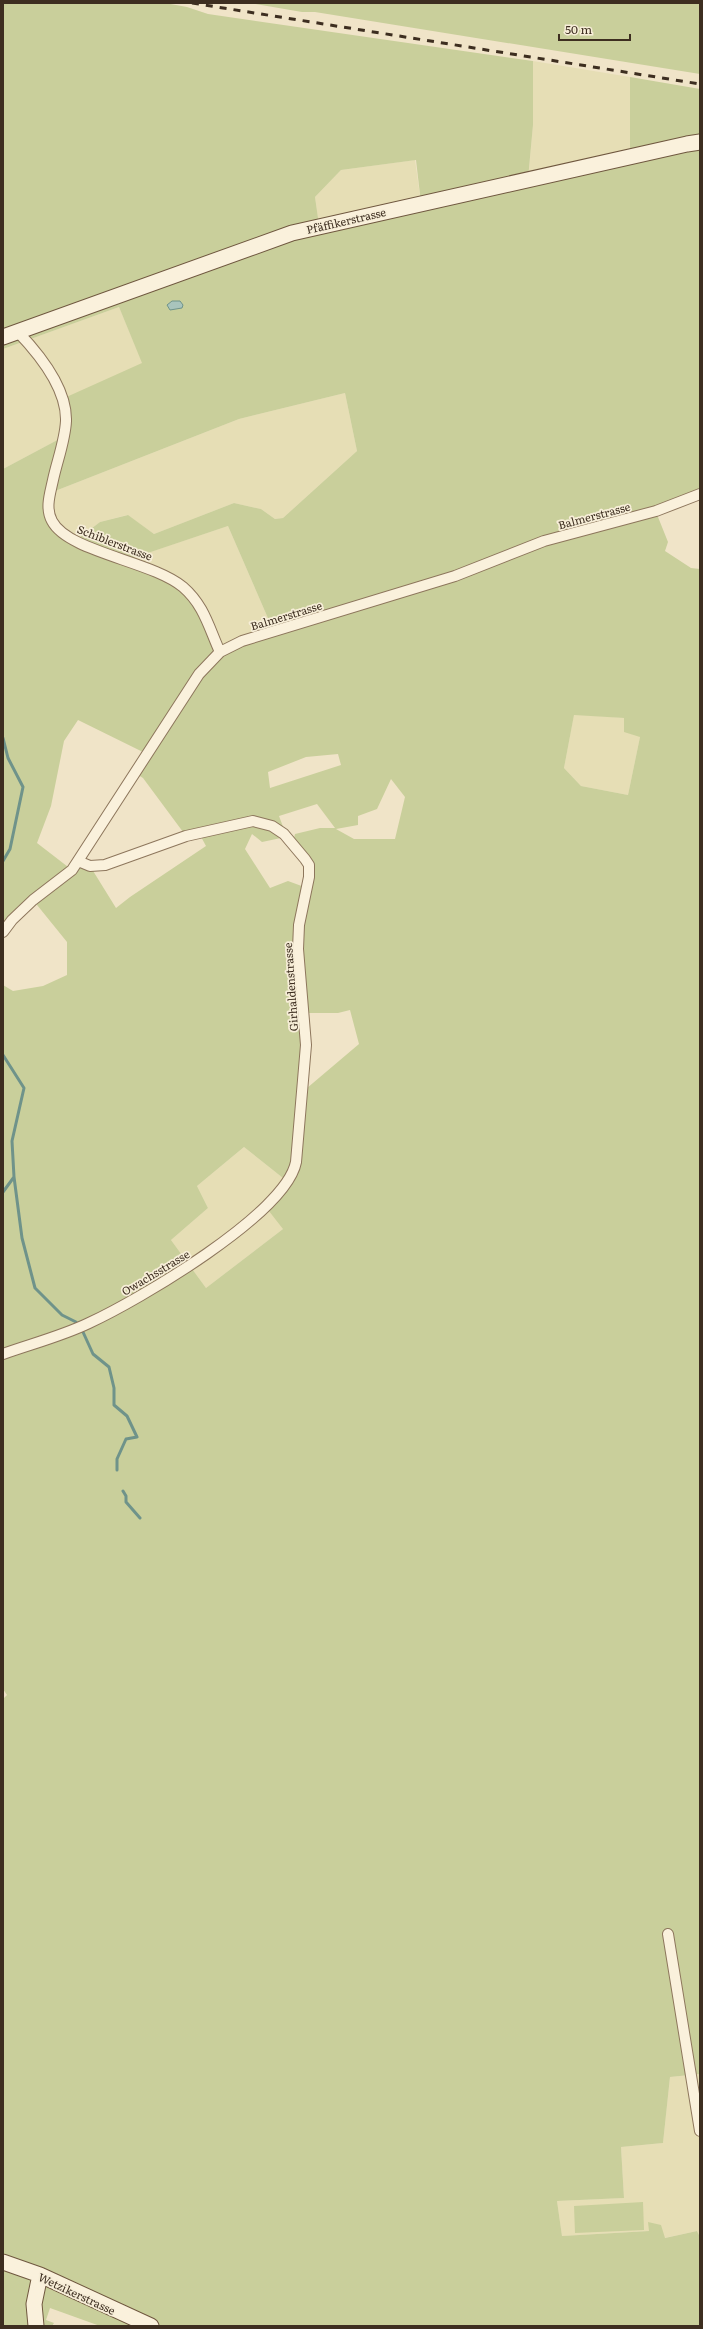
<svg xmlns="http://www.w3.org/2000/svg" width="703" height="2329" font-family="Literata,serif">
<rect width="100%" height="100%" fill="#f0e4c8"/>
<path fill="#e6deb5" d="M533,61l97,16v79l-102,24 5,-55z
M415,160l6,43 -102,23 -4,-29 26,-27z
M119,307l24,57 -80,73 -60,32v-120z
M345,393l12,58 -74,67 -8,1 -14,-10 -27,-6 -80,31 -27,-19 -27,7 -25,19 -24,-21 -1,-27 189,-74z
M228,526l46,106 -54,20 -94,-92z
M574,714l50,4 16,19 -12,58 -47,-9 -17,-18z
M244,1147l44,35 -5,47 -77,59 -35,-48 37,-32 -11,-22z
M700,2074v163l-3,-6 -33,7 -15,-16v9l-87,5 -5,-35 67,-3 -3,-51 42,-4 7,-66z"/>
<path fill="#c9cf9b" fill-rule="evenodd" d="M3,3h162l22,4 21,7 325,47v64l-5,54 102,-23v-79l70,12v405l-44,18 12,30 -3,9 26,17 9,1v1505l-30,3 -7,66 -42,4 3,51 -67,3 5,35 87,-5 -1,-9 13,3 4,13 32,-7 3,6v89h-600l-50,-18 -4,12 8,3 -2,3h-49v-627l4,-4 -4,-6v-704l10,6 30,-5 24,-11v-33l-34,-42 -30,32v-463l60,-32 -1,-38 80,-36 -23,-56 -116,42zM416,160l5,43 -102,22 -4,-28 26,-27zM345,393l12,58 -74,67 -8,1 -14,-10 -27,-6 -80,31 -26,-19 -28,7 -25,19 -24,-21 -1,-27 189,-74zM228,526l46,106 -54,20 -19,-45 -42,-35 -32,-12zM574,715l50,3v14l16,5 -12,58 -47,-9 -17,-18zM78,720l69,34 -12,19 8,5 43,58 13,-3 7,13 -76,51 -14,11 -26,-42 -12,-5 -6,9 -35,-27 14,-37 13,-65zM338,754l3,11 -71,23 -2,-16 38,-15zM391,779l14,18 -10,42h-41l-18,-10 22,-4v-9l19,-7zM317,804l18,24h-15l-25,6 -2,8 16,24 -2,22 -19,-7 -18,7 -25,-39 7,-15 10,8 19,-4 4,-6 -6,-16zM350,1010l9,34 -59,50 3,-81h35zM244,1147l44,35 -23,24 18,23 -77,59 -35,-48 37,-32 -11,-22z
M250,3h450v71l-385,-62h-13z
M643,2202l1,28 -69,3 -1,-27z"/>
<path fill="#a9c4bc" stroke="#6f938a" d="M172,301h8l3,4 -1,3 -12,2 -3,-5z"/>
<g fill="none" stroke-linecap="round" stroke-linejoin="round">
<path stroke="#6f938a" stroke-width="3" d="M3,738l5,20 15,29 -13,62 -7,12
M3,1055l21,33 -12,53 2,36 8,61 13,50 27,27 14,7
M3,1192l11,-15
M83,1332l10,22 16,13 5,21v17l13,11 10,21 -11,2 -9,20v11
M123,1491l3,5v6l14,16"/>
<g stroke="#8d765c" stroke-width="12">
<path id="street" d="M18,332c21,22 49,56 48,89 -1,20 -9,40 -13,59 -3,14 -8,28 -1,41 16,31 100,40 131,66 21,18 26,41 37,65
M3,932l9,-12 21,-20 39,-30 127,-196 21,-22 22,-11 213,-65 89,-35 112,-30 44,-17
M3,1354c28,-10 59,-18 86,-31 48,-22 197,-109 207,-161l10,-117 -8,-96 1,-24 10,-48v-12l-4,-6 -21,-25 -12,-8 -19,-5 -67,15 -81,29 -15,1 -12,-5
M668,1934l32,197"/>
</g>
<g stroke="#6f573f" stroke-width="17">
<path id="secondary" d="M3,337l289,-104 395,-89 13,-2
M3,2262l37,13 111,51
M36,2326l-2,-22 6,-29"/>
</g>
<use href="#street" stroke="#faf1dc" stroke-width="10"/>
<use href="#secondary" stroke="#faf1dc" stroke-width="15"/>
<path stroke="#3d2e20" stroke-width="3" stroke-dasharray="7 7" stroke-linecap="butt" d="M192,3l508,81"/>
</g>
<g text-anchor="middle" dominant-baseline="central" stroke-width="3.5" stroke-linejoin="round" paint-order="stroke">
<g font-size="11" fill="#3d2e20" stroke="#f7eed8">
<text transform="translate(346 220) rotate(-13)">Pfäffikerstrasse</text>
<text transform="translate(594 515) rotate(-15)">Balmerstrasse</text>
<text transform="translate(115 542) rotate(21)">Schiblerstrasse</text>
<text transform="translate(286 615) rotate(-17)">Balmerstrasse</text>
<text transform="translate(290 987) rotate(-94)">Girhaldenstrasse</text>
<text transform="translate(155 1272) rotate(-31)">Owachsstrasse</text>
<text transform="translate(77 2293) rotate(25)">Wetzikerstrasse</text>
</g>
</g>
<rect width="703" height="2329" fill="none" stroke="#3d2e20" stroke-width="8"/>
<path d="M559 34v6h71v-6" fill="none" stroke="#3d2e20" stroke-width="2"/>
<text x="565" y="34" font-size="12" fill="#3d2e20" stroke="#f7eed8" stroke-width="3" paint-order="stroke">50 m</text>
</svg>
